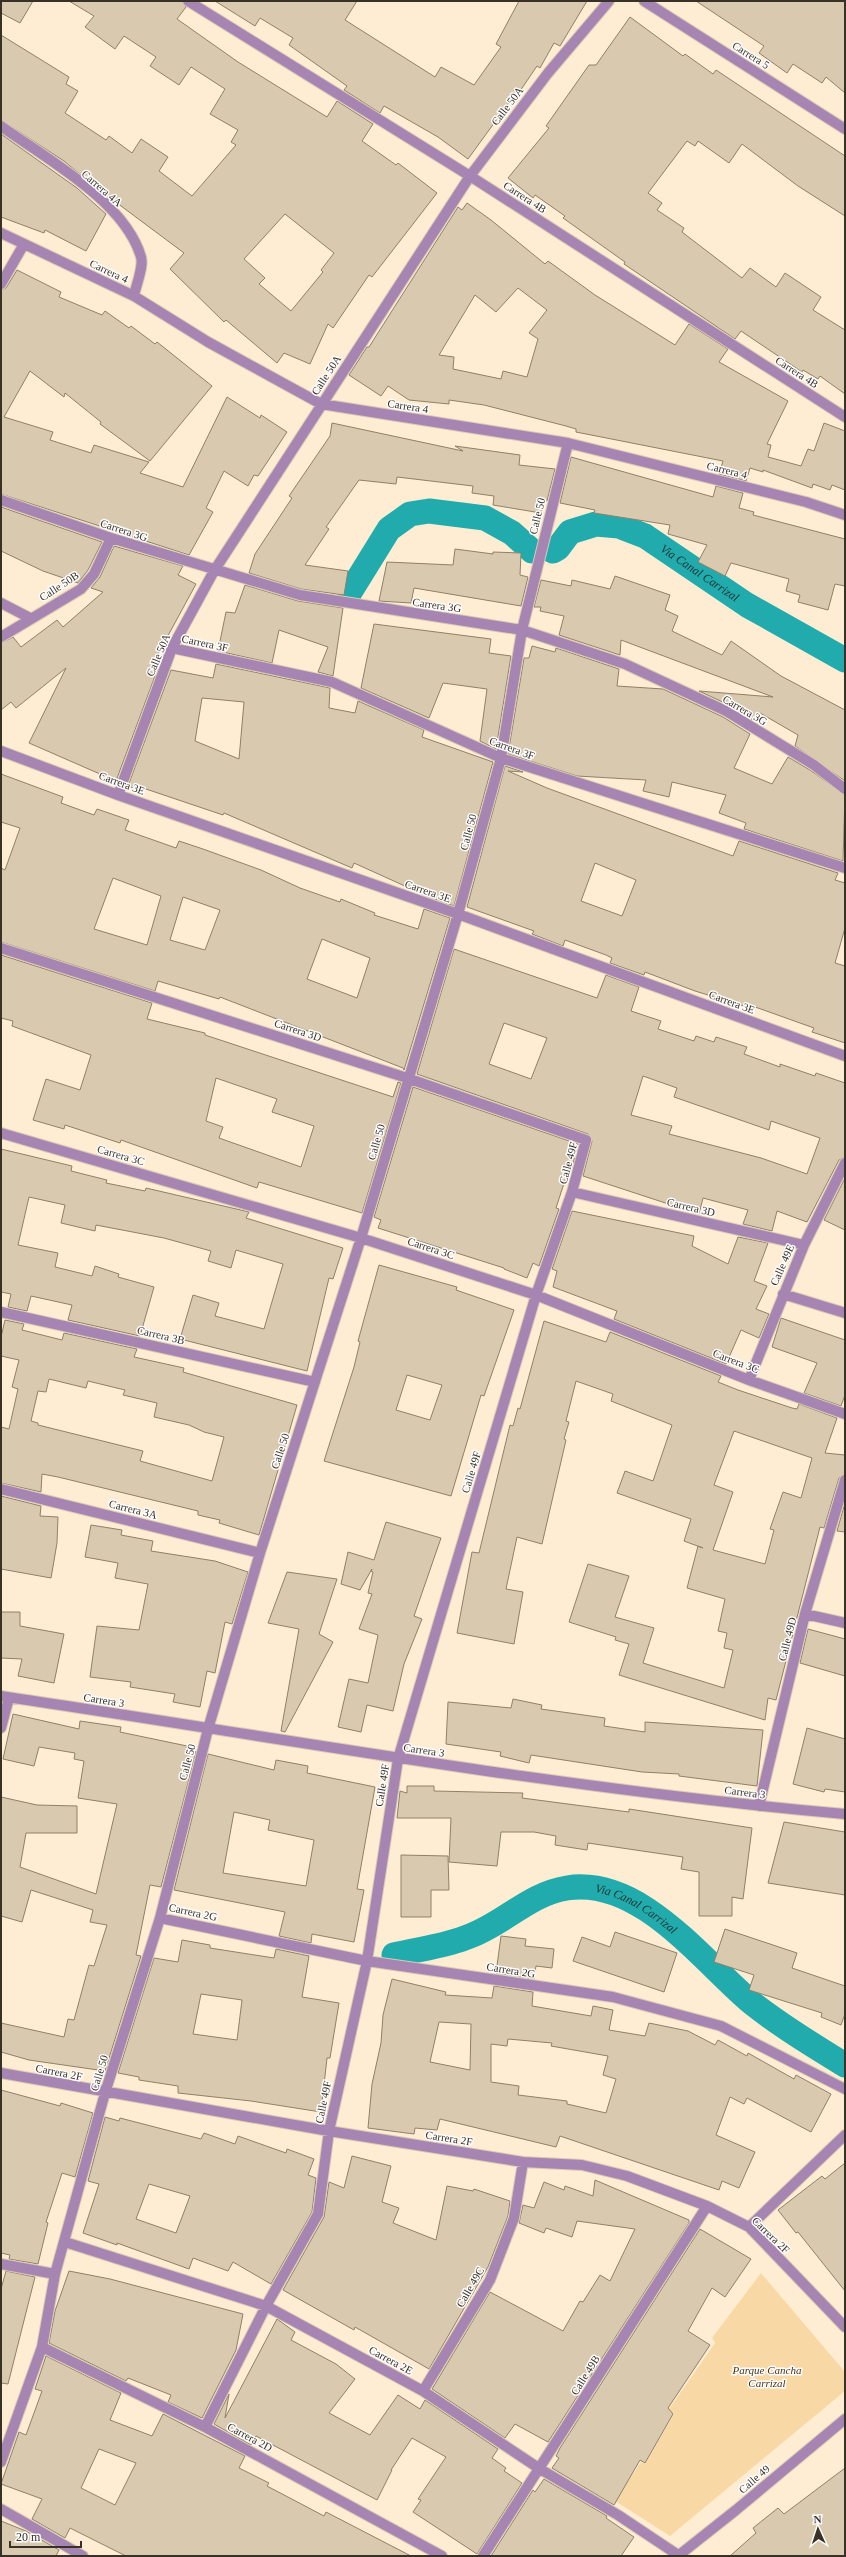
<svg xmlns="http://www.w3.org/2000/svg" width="846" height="2557" font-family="'Times New Roman',serif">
<rect width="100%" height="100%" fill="#feedd2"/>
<path fill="#f8d9a6" d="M761,2273l84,99v19l-175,145 -55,-35 26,-39 4,2 29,-50 -5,-5 46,-66 -3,-5z"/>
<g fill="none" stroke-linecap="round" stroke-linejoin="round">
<g stroke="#22abac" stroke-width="25">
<path id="s1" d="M553,551l5,-3 12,-16 26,-8 23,2 26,10 102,69 98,55"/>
<path d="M350,592l39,-63 21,-15 19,-3 56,7 27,15 20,18"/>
<path id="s2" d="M394,1955c25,-6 53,-9 76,-19 35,-13 59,-42 97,-48 73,-12 135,73 185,115 29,23 62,43 93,62"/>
</g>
</g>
<path fill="#d9c9af" stroke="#8f8068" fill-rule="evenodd" d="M1,1h32l-13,22 -19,-10z
M69,1h113l4,6 -9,12 61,43 89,55 10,-16 36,23 -11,17 34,24 2,-2 39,30 -65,84 -3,-2 -36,53 -5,-4 -18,40 -26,-11 -7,10 -51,-43 -2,2 -54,-53 14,-16 -71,-53 -1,1 -48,-40 -63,-41v-85l68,42 -3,7 12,7 -13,22 41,27 3,-4 23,17 9,-14 27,18 -9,14 33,25 44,-51 -5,-3 7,-12 -28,-16 15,-25 -34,-22 -12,18 -29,-19 6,-9 -32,-21 -9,13 -30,-22 9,-11zM285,214l49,39 -13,17 2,2 -32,39 -32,-27 6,-6 -21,-19z
M215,1h142l-12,19 90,57 6,-10 33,18 27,-38 -5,-3 23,-43h68l-27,45 -6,-3 -14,25 -3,-2 -19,28 -2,-1 -48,66 -30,-22 -54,-31 -4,7 -36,-23 3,-4 -58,-41 4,-7 -33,-20 -5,8z
M696,1h149v92l-19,-16 -4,6 -29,-19 -6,9 -28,-20 5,-7z
M630,17l53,39 2,-2 28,20 3,-4 129,86v60l-47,-30 -56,-42 -13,19 -31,-22 -3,5 -8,-5 -39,52 14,10 -5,7 27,18 -2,4 60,46 8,-10 26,19 9,-14 36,24 -8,13 32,20v64l-25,-18 -2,3 -15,-9 -1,2 -61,-41 -6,8 -111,-75 1,-2 -62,-44 2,-2 -30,-21 -2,3 -25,-20 41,-50 -3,-2 43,-61h7z
M1,134l76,54 29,26 -20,37 -41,-21 -1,3 -43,-16z
M467,203l24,17 54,44 3,-3 47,34 80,50 14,-21 39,25 -9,13 69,39 -21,43 4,1 -3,12 33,9 7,-17 6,2 10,-28 21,8v59l-13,-5 -2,5 -17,-6 -1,4 -49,-18v2l-13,-4 -4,13 -27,-7 4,-13 -147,-29v-3l-10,-3 -82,-21 -35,-5v4l-40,-4 -21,-14 -7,10 -32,-21 18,-28h2l89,-140 4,3zM518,288l29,22 -18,23 9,6 -11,38 -24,-6 -2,8 -48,-10 1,-12 -15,-2 36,-60 21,17z
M17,270l44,22 -2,5 43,18 3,-4 24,17 2,-2 24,18 2,-2 55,44 -62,75 -50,-37 1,-2 -36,-29 -1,4 -34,-26 -26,46 49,15 -3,8 41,13 3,-8 55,17 -9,11 43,14 44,-90 33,21 1,-3 26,17 -29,44 -4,-1 -6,11 -24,-15 -18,37 7,4 -24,43 -188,-61v-204l5,-2z
M332,423l131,28 -8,-5 65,9 -1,10 36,4 -8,32 -4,-1 -2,13 -48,-8 1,-9 -22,-3 1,-7 -76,-9 -1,7 -37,-4 -33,47 3,2 -24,36 43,6 -4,24 -43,-6 -52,-16 6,-19 37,-56 -3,-2 41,-60z
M571,457l142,40 3,-11 27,7 -4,15 15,4 -1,3 92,24v47l-10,-2 -7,26 -30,-8 2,-7 -14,-4 3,-12 -58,-16 -6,13 -27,-14 9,-17 -39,-11 2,-9 -76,-12 1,-3 -35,-7z
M1,507l101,35 -14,28 -10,13 -35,-12 -42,-20z
M114,546l69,20 -5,9 18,9 -45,83 7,1 -42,113 -87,-38 37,-75 -50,40 -5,-6 -10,8v-67l12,-6 8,10 36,-27 6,7 40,-35 -12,-4 9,-11z
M455,549l38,5v-2l28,1 -1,22 8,2 -7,29 -107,-18 -3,15 -32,-2 8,-39 66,3z
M615,576l55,19 -5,15 13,6 -6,15 50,24 9,-14 50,35 64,34v71l-50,-35 3,-11 -38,-22 -4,9 -27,-17 -30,-14 74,6 -152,-57 -1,15 -61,-20 5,-19 -24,-5 1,-4h-7l7,-27 30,6 1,-6 38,9z
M245,585l53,16 45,7 -10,68 -15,-4 10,-25 -49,-17 -7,33 -54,-12 8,-39 9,1z
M374,624l117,15 -2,14 22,3 -15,93 -16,-8 7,-52 -44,-6 -14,35 -68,-30z
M532,646l23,6 1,-4 63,21 -2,17 46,3 60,28 27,17 -16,34 38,16 16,-27 22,13 35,25 -2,66 -99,-32 2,-6 -27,-10 7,-18 -54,-13 -3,15 -26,-6 3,-11 -69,-4 -69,-22 16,-96h5z
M216,664l114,24 -1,20 26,5 3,-12 66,29 -2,7 71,25 -39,144 -27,-10 -73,-33 -2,5 -128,-55 -1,2 -83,-28 -1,3 -11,-4 43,-116 42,8zM202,698l42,4 -5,57 -44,-18z
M505,766l18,6 -15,-1 39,17 186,68 6,-15 99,32 -3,7 10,3v45l-10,35 10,3v77l-33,-11 2,-4 -70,-25v3l-49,-15 -50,-19 -1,3 -34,-12 2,-5 -6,-3 -41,-15 -2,6 -31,-12 2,-3 -67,-24zM595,863l41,17 -14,36 -41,-15z
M1,774l62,23 -2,6 33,12 3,-6 32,11 -4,10 51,18 3,-7 24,8 58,21 39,18 40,14 1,-3 34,14 -1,2 44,14 6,-20 26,9 -46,152 -1,-2 -183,-71 -1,2 -61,-18 -3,10 -154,-49v-74l4,2 15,-42 -19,-6zM113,878l48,18 -14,49 -53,-16zM183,897l37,13 -15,40 -35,-10zM322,939l48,19 -13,40 -50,-19z
M454,949l143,49 9,-23 33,12 -8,24 30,10 -3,8 36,12 2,-5 18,6 2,-5 31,10 -3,7 36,13v-3l35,12 1,-3 29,10v74l-6,3 -32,62 -30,-11 -5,20 -29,-7 5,-14 -45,-12 -4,16 -116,-38 9,-35 -4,-7 -171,-60zM504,1023l43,15 -16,41 -42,-15zM643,1076l34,12 -3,9 95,33 2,-9 49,17 -13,36 -46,-16 -92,-24 3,-8 -41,-11z
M1,955l151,48 -5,16 58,14v2l188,62 5,-15 3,1 -39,130 -103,-31 -2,6 -136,-48 -1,3 -55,-18 -1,4 -31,-9 13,-41 34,11 11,-35 -79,-29 1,-5 -12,-3zM216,1078l61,21 -5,13 42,14 -13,41 -82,-29 4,-11 -17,-6z
M413,1087l165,57 -7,28 -3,-1 -12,37 3,1 -20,57 -6,-3 -6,15 -23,-9v-1l-126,-40 3,-8 -7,-3z
M1,1149l71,17 -1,5 36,9 -1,3 39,8 1,-3 99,23 4,1 -3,6 97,30 -10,31 -4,-1 -22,93 -127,-32 13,-44 26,8 -4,13 49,13 19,-65 -47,-14 -5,18 -23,-7 3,-10 -47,-13 -68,-13 -1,6 -34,-8 4,-18 -36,-8 -11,48 40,8 -3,14 37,9 3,-10 24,8 -1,3 36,10 -14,49 -72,-16 4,-15 -41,-9 -4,15 -19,-4 3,-13 -10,-2z
M845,1178v52l-21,-10z
M572,1211l122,25 -2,10 36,18 10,-27 30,6 -14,38 13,5 -11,23 13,5 -10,24 -18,-8 -15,34 -112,-45 3,-8 -64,-24 4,-16 -5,-2z
M379,1265l78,22 -1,3 58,20 -30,86 -3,-1 -30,101 -127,-35 30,-94 6,-25 -2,-1zM407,1375l35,10 -12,35 -34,-10z
M781,1318l64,22v55l-4,11 -37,-13 13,-30 -45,-16z
M5,1320l19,4 -2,6 40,10 2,-7 73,16 -3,8 50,11 -1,4 114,33 -38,130 -40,-12 1,-3 -22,-5v-4l-140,-34 -16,-3 -1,18 -40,-9v-56l8,2 9,-40 -6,-2 7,-27 -18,-4v-19zM49,1379l37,9 2,-7 37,9 -2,5 34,8 -3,14 35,8 15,7 20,5 -12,44 -72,-20 3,-10 -105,-26v-2l-7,-2 7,-30 8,1z
M544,1321l62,21 4,-10 111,44 -3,6 20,8 54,18 5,1 2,-5 38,14 -12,35 20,2v19l-6,4 -15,50 -4,-1 -44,173 -8,-2 -3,22 -146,-45 10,-31 -14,-4 1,-3 -47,-15 19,-58 41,12 -14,41 39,11 -11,35 81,25 9,-38 -9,-2 3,-15 -9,-2 7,-32 -38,-11 11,-42 5,2 -19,-7 7,-22 -74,-26 8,-22 28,10 19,-56 -61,-24 2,-7 -37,-13 -10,40 3,1 -5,17 2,1 -24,104 -25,-7 -11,52 17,3 -9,52 -57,-11 15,-81 7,1 31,-128 3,1 5,-18 2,1zM734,1431l78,27 -11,40 -18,-6 -13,37 4,1 -9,34 -52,-14 20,-58 -19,-7z
M1,1496l40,10 -1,10 18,1 -1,26 -6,35 -50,-9z
M845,1503v29l-8,-1z
M386,1522l55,16 -27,78 8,3 -18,45 -11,47 -26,-6 -6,27 -23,-5 11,-48 19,4 10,-48 -19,-6 13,-35 -4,-1 5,-21 -2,-1 1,-2 -12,21 -19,-6 7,-32 26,8z
M91,1525l31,5 -1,5 32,6 -2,10 64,10 33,11 -16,52 -7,-2 -10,51 -8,-2 -7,36 -27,-5 2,-8 -45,-7 1,-5 -41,-5 7,-51 42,4 9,-46 -33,-6 3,-15 -33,-6z
M287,1572l50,7 -18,55 14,8 -48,90 -4,-1 18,-102 -31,-6z
M1,1612h19v14l44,8 -10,49 -36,-7 4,-17 -21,-1z
M808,1629l37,10v37l-45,-13z
M513,1699l29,6 -1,4 64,9 -1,8 41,6v-10l118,8 -6,56 -78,-10v-2l-37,-2 -111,-17 -2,8 -29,-7 1,-4 -55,-8 2,-42 63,6z
M13,1714l66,15 1,-8 41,6 -1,5 67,14 -1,4 10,2 -35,135 -11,-2 -14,70 5,1 -36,115 -76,-11 -28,-8v-29l63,14 4,-18 6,1 15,-55 5,1 13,-41 -17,-3 3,-12 -62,-20 -9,32 -21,-6v-119l36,8 40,1v27h-51l-6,34 76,27 21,-90 -39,-6 6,-37 -10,-2 1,-6 -36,-6 -5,19 -31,-7z
M807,1728l38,11v53l-20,-3 -1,3 -31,-8z
M208,1754l66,16 2,-10 32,6 -1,7 68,14 -18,102 7,1 -10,52 -42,-8 -1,9 -32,-7 6,-24 -111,-22zM234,1812l36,8 -2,10 46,10 -8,46 -83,-13z
M407,1786h27v5l89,2 -1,5 107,14v-3l123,19 -9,71 -11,-2v19h-33v-44l-18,-3 2,-12 -95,-14 -1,7 -32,-5 1,-9 -22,-4h-33l-4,34 -48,-4 2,-44h-54l3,-27 7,2z
M784,1822l61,10v63l-77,-12z
M401,1855l47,1 1,34h-18v27h-30z
M725,1929l72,24 -5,15 53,18v28l-4,11 -20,-8 1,-4 -73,-23 5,-15 -40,-13z
M615,1932l62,21 -13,39 -91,-31 9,-24 28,10z
M501,1936l25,3 -1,7 29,3 -2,19 -16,-2 -2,13 -38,-6z
M182,1940l28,5v3l64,10 2,-9 33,7 -7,41 37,6 -9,55h-3l-6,54 -70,-11 -73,-8v-7l-39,-6v-3l-21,-4 36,-115 24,4zM201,1994l41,6 -5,40 -44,-6z
M392,1979l54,13 -1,3 47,3 2,-12 39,6 -1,14 59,10 2,-10 20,4 -4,20 36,6 4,-13 39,8 27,14 3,-5 29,16 1,-3 46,26 2,-4 35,19 -20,38 -64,-34 -3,6 -14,-7 -14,38 39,17 -16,36 -17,-7 -3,9 -159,-54 -4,11 -116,-28 -3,11 -22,-2 -1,6 -46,-6 4,-44 9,-41 2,-28zM439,2022l32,2 -1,46 -40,-8zM508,2039l44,4 -1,3 57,10 -5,19 13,4 -10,34 -39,-9v-3l-49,-6 1,-9 -28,-4v-38l16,2z
M1,2090l59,16 1,-3 32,10 -18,64 -13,-4 -16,49 2,1 -10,41 -29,-5 1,-4 -9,-2z
M105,2117l14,4 1,-3 81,21 3,-6 31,11 3,-8 48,17 1,-4 27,10 -6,16 8,3 -4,34 -41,72 -38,-22 -5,9 -35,-13 -4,11 -72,-26v2l-34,-12 16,-49 -11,-3zM149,2184l41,12 -14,37 -40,-14z
M352,2156l39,10 -9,36 17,6 -6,15 43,17 11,-54 26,5 1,-2 36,12 -2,15 -20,51 -59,102 -74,-42 -1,3 -71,-40 41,-73 5,-35 15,6z
M845,2163v128l-47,-59 -2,1 -18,-23 44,-34 3,3z
M595,2180l94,40v3l-141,219 -33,-18 -10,14 -73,-49 58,-97 73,39 17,-30 3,1 17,-27 10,6 25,-52 -58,-8 -5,16 -26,-9 -2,5 -25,-10 4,-18 11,3 10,-26 20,8 1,-4 28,10z
M700,2229l51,30 -26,38 -13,-9 -24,43 22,14 -42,63 5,6 -28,49 -5,-3 -26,45 -62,-37 7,-10 -3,-2 4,-8z
M6,2271l29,6 -27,107 -7,-1v-94z
M69,2271l41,8 133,35 -7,36 -34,68 -34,-16 3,-7 -43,-17 -2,3 -77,-38 6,-32z
M277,2319l18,13 -4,8 45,24 19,15 -26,34 41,22 28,-40 22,14 5,-9 73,49 -6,9 14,10 -2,3 18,12 -45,71 -64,-42 8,-12 -3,-1 28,-42 -34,-19 -21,32h1l-15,30 -121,-64 -5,9 -37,-21 15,-30 -4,24z
M46,2356l75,37 -11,27 42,16 11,-22 82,42 -6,12 30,15 -2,3 57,30 2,-4 85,44h-285l-56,-28 -5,10 -33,-19 10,-20 -41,-15 18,-52 7,3 16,-44 -7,-2zM99,2449l37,14 -21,42 -34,-17z
M845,2468v88h-115l26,-23 -3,-5 25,-20 6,6z
M544,2479l63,37 -1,2 28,19 -13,19h-130l42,-66 2,2z
M1,2521l25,10 33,19 -3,6h-55z"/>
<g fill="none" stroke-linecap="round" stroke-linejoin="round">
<g stroke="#dacbb3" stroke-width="12">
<path id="minor" d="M188,1l282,175 375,241
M644,1l201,128
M1,126c44,32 124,75 140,131 3,9 -5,28 -7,39
M1,233l133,63 74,46 113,62 247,39 238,59 39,13
M1,284l23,-40
M1,500l110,38 189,57 222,35 103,34 101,47 88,54 31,24
M1,603l29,15
M1,637l80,-48 13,-15 17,-36
M172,648l160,34 169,76 344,110
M1,751l117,44 340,119 387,142
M118,795l54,-147 42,-77 256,-395 78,-103 61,-72
M1,948l406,130 179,62 -14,52 -36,103 -138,464 -31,202 -38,170 -11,83 -52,92 -61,121
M1,1133l360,105 175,57 213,85 96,34
M572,1192l232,53
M783,1294l62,19
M1,1312l314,70
M749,1380l55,-135 41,-82
M1,1489l259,64
M805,1614l40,9
M1,1696c281,42 561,93 844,118
M1,1728l8,-30
M759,1806l46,-192 40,-134
M160,1918l207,43 246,36 108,29 124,63
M1,2073l328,58 194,31 59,3 45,11 80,30 42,21 96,100
M749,2227l96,-92
M65,2242l201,64 157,85 117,78 78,46 60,40
M1,2264l54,10
M42,2347l163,80 237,129
M423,2391l67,-111 24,-62 9,-56
M1,2462l41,-115 13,-73 50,-181 55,-175 48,-189 52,-176 101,-315 97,-324 43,-156 21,-128 46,-187
M1,2509l82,47
M483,2556l224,-350
M678,2556l58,-46 109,-91"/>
</g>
<use href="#minor" stroke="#a785b3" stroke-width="10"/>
</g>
<g text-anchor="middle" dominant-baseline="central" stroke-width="3" stroke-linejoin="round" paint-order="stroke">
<g font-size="11" fill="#383127" stroke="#fcfcfc">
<text transform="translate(751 55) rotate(32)">Carrera 5</text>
<text transform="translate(507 106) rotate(-53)">Calle 50A</text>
<text transform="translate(102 188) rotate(41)">Carrera 4A</text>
<text transform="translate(525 197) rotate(33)">Carrera 4B</text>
<text transform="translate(109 271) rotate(25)">Carrera 4</text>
<text transform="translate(797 372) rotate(33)">Carrera 4B</text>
<text transform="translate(326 375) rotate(-57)">Calle 50A</text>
<text transform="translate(408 406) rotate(9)">Carrera 4</text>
<text transform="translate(727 470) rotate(14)">Carrera 4</text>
<text transform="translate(537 516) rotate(-76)">Calle 50</text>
<text transform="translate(124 530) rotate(18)">Carrera 3G</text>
<text transform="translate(59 586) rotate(-33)">Calle 50B</text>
<text transform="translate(437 605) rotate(8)">Carrera 3G</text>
<text transform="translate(205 643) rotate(12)">Carrera 3F</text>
<text transform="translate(158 655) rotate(-67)">Calle 50A</text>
<text transform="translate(745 710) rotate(30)">Carrera 3G</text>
<text transform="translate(512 748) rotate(20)">Carrera 3F</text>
<text transform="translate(122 783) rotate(20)">Carrera 3E</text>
<text transform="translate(468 832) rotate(-75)">Calle 50</text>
<text transform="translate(428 891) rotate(19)">Carrera 3E</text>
<text transform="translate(732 1002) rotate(20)">Carrera 3E</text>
<text transform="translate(298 1030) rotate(18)">Carrera 3D</text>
<text transform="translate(376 1142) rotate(-74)">Calle 50</text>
<text transform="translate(121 1155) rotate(16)">Carrera 3C</text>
<text transform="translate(568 1163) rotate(-75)">Calle 49F</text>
<text transform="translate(691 1207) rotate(13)">Carrera 3D</text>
<text transform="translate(431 1248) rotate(18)">Carrera 3C</text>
<text transform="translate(782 1265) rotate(-66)">Calle 49E</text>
<text transform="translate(161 1335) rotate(13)">Carrera 3B</text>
<text transform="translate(736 1361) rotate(21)">Carrera 3C</text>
<text transform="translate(280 1451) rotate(-72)">Calle 50</text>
<text transform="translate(471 1472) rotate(-73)">Calle 49F</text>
<text transform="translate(133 1509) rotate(14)">Carrera 3A</text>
<text transform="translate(787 1639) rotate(-76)">Calle 49D</text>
<text transform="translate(104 1700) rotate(9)">Carrera 3</text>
<text transform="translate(424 1750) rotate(8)">Carrera 3</text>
<text transform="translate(187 1762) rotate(-75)">Calle 50</text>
<text transform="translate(382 1785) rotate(-81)">Calle 49F</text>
<text transform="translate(745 1792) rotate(7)">Carrera 3</text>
<text transform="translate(193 1912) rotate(12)">Carrera 2G</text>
<text transform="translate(511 1970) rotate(9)">Carrera 2G</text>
<text transform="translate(59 2072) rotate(11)">Carrera 2F</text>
<text transform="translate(99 2073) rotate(-73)">Calle 50</text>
<text transform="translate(323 2102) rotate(-78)">Calle 49F</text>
<text transform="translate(449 2138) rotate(9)">Carrera 2F</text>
<text transform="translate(771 2235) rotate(44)">Carrera 2F</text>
<text transform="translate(470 2287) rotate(-60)">Calle 49C</text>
<text transform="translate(391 2360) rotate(28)">Carrera 2E</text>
<text transform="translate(585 2375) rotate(-58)">Calle 49B</text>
<text transform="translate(250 2437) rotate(28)">Carrera 2D</text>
<text transform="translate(754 2479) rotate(-41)">Calle 49</text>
</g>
<g font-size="11" font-style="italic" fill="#4a3716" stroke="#fcfcfc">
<text x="767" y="2370">Parque Cancha<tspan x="767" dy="13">Carrizal</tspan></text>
</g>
<g font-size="12" font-style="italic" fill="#1e3434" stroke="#fcfcfc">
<text stroke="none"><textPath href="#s1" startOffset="170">Via Canal Carrizal</textPath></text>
<text stroke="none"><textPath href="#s2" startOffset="262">Via Canal Carrizal</textPath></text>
</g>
</g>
<rect width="846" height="2557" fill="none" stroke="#383127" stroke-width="4"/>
<g transform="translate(818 2529) rotate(357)" stroke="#fcfcfc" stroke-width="3" paint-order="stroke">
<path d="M0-3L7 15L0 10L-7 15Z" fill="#383127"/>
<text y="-6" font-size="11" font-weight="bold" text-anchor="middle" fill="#383127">N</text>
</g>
<path d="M10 2541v6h71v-6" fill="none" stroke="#383127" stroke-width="2"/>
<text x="16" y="2541" font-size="12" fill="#383127" stroke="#fcfcfc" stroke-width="3" paint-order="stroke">20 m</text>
</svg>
